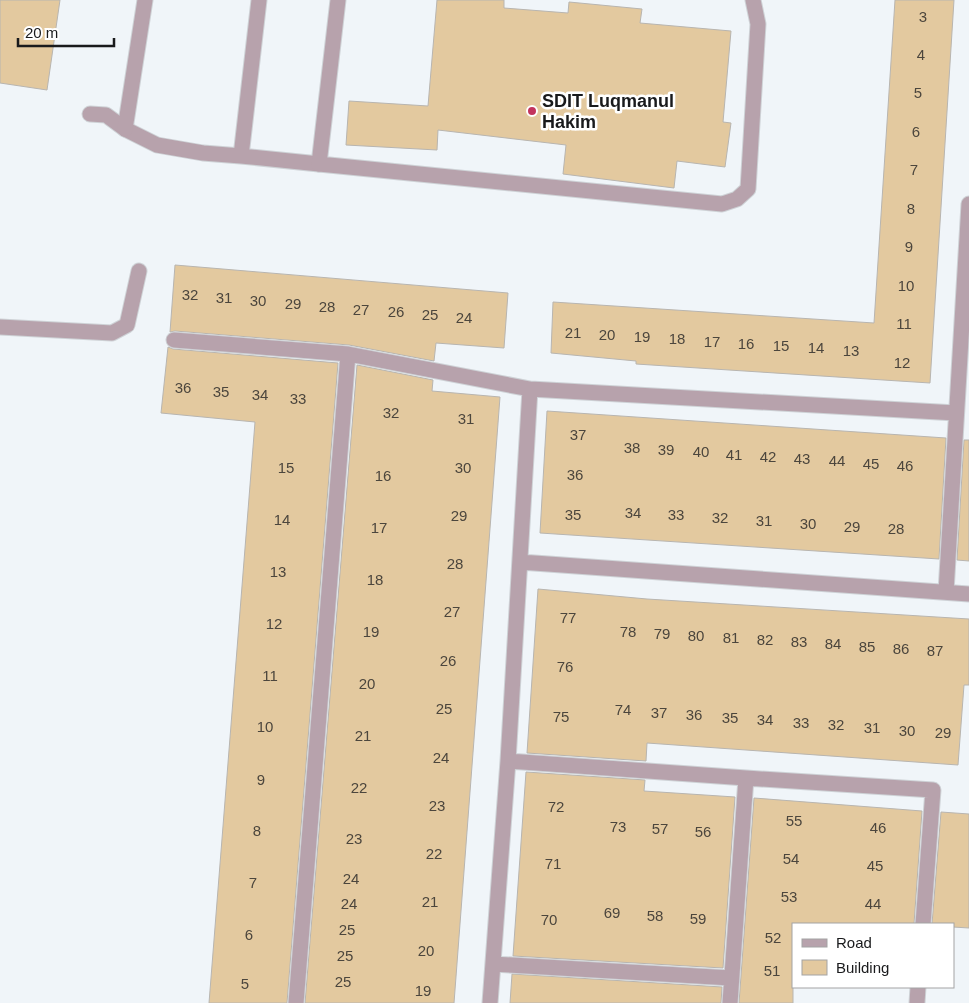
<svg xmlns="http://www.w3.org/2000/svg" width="969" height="1003" font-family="Arial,sans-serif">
<rect width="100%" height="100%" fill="#f0f5f9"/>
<path fill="#e3c99f" stroke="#b8b5b0" d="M0,0h60l-13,90 -47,-7z
M437,0h67v8l64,5 1,-11 73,7 -2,14 91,8 -8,91 8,1 -6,44 -48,-6 -3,27 -111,-14 3,-29 -128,-15 -1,20 -91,-5 3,-44 79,5z
M895,0h59l-24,383 -294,-19v-3l-85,-8 2,-51 321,21z
M175,265l333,28 -4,55 -68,-5 -2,18 -85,-16 -174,-14 -5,1z
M168,347l5,2 165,14 -51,640h-78l46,-581 -94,-9z
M357,365l76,15 -1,11 68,6 -46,606h-149z
M547,411l399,27 -7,121 -399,-26z
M964,440h5v121l-12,-1z
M538,589l109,10 322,20v66h-5l-6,80 -311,-22 -1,18 -119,-8z
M526,772l119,8 -1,11 91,6 -12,171 -210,-12z
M754,798l168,13 -8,113h-121v79h-54z
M941,812l28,2v114l-16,-1v-3h-21z
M512,974l210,13 -1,16h-211z"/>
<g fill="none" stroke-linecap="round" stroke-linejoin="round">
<g stroke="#ced2d6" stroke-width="17">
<path id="service" d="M90,114l16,1 19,14 32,16 46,8 38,3 18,-156
M241,156l78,8"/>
</g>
<g stroke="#ced2d6" stroke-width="17">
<path id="minor" d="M338,0l-19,164 403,40 15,-5 11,-10 10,-165 -5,-24
M125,129l20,-129
M0,327l112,6 15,-8 12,-54
M174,340l174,14 182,35 426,24
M520,562l449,32
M946,592l23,-388
M508,761l238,17 187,12 -10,134
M493,964l238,14
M296,1003l52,-649
M490,1003l18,-242 22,-372
M730,1003l16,-225
M917,1003l1,-16"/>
</g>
<use href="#service" stroke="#b7a2ac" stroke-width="15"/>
<use href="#minor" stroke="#b7a2ac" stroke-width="15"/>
</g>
<circle fill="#c2335d" stroke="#fff" stroke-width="2" cx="532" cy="111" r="5"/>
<g text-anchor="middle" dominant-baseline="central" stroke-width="5" stroke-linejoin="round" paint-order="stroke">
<g font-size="15" fill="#4c463d">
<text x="923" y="16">3</text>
<text x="921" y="54">4</text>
<text x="918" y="92">5</text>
<text x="916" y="131">6</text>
<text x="914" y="169">7</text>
<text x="911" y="208">8</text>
<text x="909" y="246">9</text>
<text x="906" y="285">10</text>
<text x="190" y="294">32</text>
<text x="224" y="297">31</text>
<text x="258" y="300">30</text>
<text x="293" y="303">29</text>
<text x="327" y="306">28</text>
<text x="361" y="309">27</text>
<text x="396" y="311">26</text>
<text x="430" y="314">25</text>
<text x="464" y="317">24</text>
<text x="904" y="323">11</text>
<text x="573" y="332">21</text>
<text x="607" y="334">20</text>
<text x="642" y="336">19</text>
<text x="677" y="338">18</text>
<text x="712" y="341">17</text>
<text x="746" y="343">16</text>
<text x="781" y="345">15</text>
<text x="816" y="347">14</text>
<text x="851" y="350">13</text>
<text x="902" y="362">12</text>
<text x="183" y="387">36</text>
<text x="221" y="391">35</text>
<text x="260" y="394">34</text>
<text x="298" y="398">33</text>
<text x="391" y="412">32</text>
<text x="466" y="418">31</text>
<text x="578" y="434">37</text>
<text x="632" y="447">38</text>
<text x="666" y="449">39</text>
<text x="701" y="451">40</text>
<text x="734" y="454">41</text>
<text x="768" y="456">42</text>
<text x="802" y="458">43</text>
<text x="837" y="460">44</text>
<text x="871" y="463">45</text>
<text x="905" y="465">46</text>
<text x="286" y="467">15</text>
<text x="463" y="467">30</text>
<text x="575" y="474">36</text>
<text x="383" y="475">16</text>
<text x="633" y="512">34</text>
<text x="573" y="514">35</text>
<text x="676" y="514">33</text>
<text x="459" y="515">29</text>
<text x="720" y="517">32</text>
<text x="282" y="519">14</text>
<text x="764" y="520">31</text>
<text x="808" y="523">30</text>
<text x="852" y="526">29</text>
<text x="379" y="527">17</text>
<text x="896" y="528">28</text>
<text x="455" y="563">28</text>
<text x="278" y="571">13</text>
<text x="375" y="579">18</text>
<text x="452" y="611">27</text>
<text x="568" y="617">77</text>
<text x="274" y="623">12</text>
<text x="371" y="631">19</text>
<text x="628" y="631">78</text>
<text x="662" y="633">79</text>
<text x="696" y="635">80</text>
<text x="731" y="637">81</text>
<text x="765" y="639">82</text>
<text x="799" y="641">83</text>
<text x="833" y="643">84</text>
<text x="867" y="646">85</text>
<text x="901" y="648">86</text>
<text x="935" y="650">87</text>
<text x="448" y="660">26</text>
<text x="565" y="666">76</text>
<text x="270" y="675">11</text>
<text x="367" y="683">20</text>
<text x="444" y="708">25</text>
<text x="623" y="709">74</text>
<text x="659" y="712">37</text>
<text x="694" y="714">36</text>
<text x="561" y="716">75</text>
<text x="730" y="717">35</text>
<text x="765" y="719">34</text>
<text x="801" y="722">33</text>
<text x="836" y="724">32</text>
<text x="265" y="726">10</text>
<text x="872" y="727">31</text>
<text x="907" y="730">30</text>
<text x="943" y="732">29</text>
<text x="363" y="735">21</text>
<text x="441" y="757">24</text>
<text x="261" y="779">9</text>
<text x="359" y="787">22</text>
<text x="437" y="805">23</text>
<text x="556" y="806">72</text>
<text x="794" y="820">55</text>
<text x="618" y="826">73</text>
<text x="878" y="827">46</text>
<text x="660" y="828">57</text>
<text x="257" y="830">8</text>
<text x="703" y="831">56</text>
<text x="354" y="838">23</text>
<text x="434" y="853">22</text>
<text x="791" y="858">54</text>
<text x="553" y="863">71</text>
<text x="875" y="865">45</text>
<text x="351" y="878">24</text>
<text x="253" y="882">7</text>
<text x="789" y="896">53</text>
<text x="430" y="901">21</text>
<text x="349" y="903">24</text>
<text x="873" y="903">44</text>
<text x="612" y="912">69</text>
<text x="655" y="915">58</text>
<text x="698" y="918">59</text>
<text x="549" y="919">70</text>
<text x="347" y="929">25</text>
<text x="249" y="934">6</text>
<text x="773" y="937">52</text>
<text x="426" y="950">20</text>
<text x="345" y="955">25</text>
<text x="772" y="970">51</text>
<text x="343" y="981">25</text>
<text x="245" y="983">5</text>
<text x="423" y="990">19</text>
</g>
<g font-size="18" font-weight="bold" fill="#191a1c" stroke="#fff" text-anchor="start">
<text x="542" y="101">SDIT Luqmanul<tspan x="542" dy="21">Hakim</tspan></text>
</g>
</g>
<rect x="792" y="923" width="162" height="65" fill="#ffffff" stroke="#a3a3a4"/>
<rect x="802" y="939" width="25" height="8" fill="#b7a2ac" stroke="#a3a3a4"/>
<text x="836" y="948" font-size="15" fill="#191a1c">Road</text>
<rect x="802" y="960" width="25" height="15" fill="#e3c99f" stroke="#a3a3a4"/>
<text x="836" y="973" font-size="15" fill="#191a1c">Building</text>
<path d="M18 38v8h96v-8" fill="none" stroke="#191a1c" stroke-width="2.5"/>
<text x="25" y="38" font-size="15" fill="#191a1c" stroke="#ffffff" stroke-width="4" paint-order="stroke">20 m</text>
</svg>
